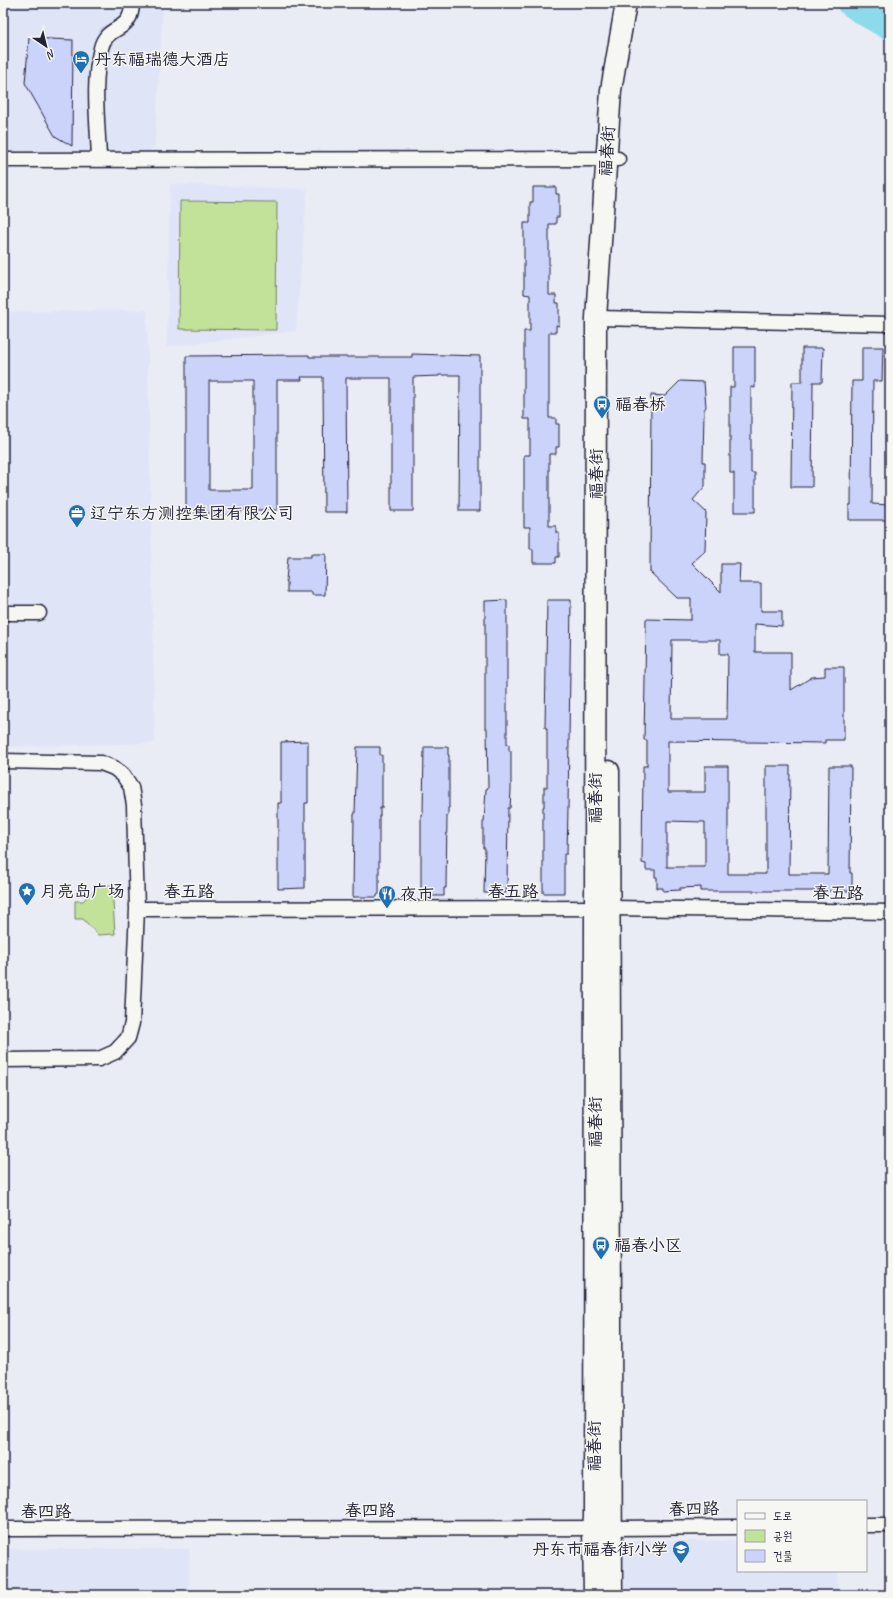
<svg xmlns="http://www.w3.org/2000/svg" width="893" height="1598" font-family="Caveat,'LXGW WenKai TC','Poor Story',sans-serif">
<rect width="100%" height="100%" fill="#e9ecf5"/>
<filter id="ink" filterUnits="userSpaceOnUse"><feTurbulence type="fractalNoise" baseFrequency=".025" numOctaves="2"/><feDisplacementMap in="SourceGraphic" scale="8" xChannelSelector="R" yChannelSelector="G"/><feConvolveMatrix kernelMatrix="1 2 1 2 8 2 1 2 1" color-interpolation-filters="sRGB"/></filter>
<g filter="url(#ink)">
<path fill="#e0e4f7" d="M3,3h160l-8,142 -7,8h-145z
M170,184l137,5 -11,142 -129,16z
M147,310l8,433 -152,4v-435z
M634,1541h104v30h100l-1,24h-212l-2,-38z
M3,1549h187l-1,46h-186z"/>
<path fill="#c2e199" stroke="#72826a" d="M180,201l97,1 -1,128 -97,-1z
M112,885l3,49 -17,1 -15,-16h-8v-18h8l15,-15z"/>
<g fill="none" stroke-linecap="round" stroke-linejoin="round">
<path stroke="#8cdaea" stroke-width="25" d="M849,3l11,8 30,17"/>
</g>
<path fill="#cbd3fb" stroke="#22223b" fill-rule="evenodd" d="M29,38l44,2 -1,106 -17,-10 -30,-53z
M533,187h23v7h3v23h-3v7h-7v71h7v8h3v23l-3,-1v7h-7v86h7v6h3v23h-3v7h-7v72h7v7h3v24h-3v6h-23v-14h-3v-22h-6v-72h6v-36h-6v-88h6v-36l-6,-1v-71h6v-21h3z
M734,347h21v41l-4,-1v86h4v39h-21v-39h-4v-86h4z
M862,347h21l-1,34h-9l-1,123 18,1v15h-41v-15h2l1,-124h10z
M802,348h21l-1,34h-9l-1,105h-21l1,-105h10z
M412,354l68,2v155h-21l1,-136h-21v1l-26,1v134h-22v-133h-45l1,134h-23l-1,-135h-22l1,3h-25v130h-36v3h-7v2h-20v-2h-28v-157l123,-1v2h103zM209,381h44v109h-44z
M680,381l24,1 2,25 -2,3 -1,52h2v24l-12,14 13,12 -1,39 -13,12 29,29v-28h19l-1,19h22v28h21v15l-27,-2v28h36v38l21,-13 13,-1v-9h19v73h-19v3l-157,-2v51h37v-26h23v108h38v-108h24l-1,108h39l1,-108h22l-1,107h2v18h-151v-4l-21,1v2l-17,1v-3h-6v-11h-2v-7h-9v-6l-4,-1 1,-97h4v-26h-3l2,-121 45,1v-22h-14l-27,-26 1,-177 14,1zM672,640h48v14h8l-1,65h-56zM667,821l38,1v45h-38z
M311,554h15l-1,41h-13v-3h-25v-10l-1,-1 2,-24h23z
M507,600v144h2v7h2v39l-1,18h-2l-1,78 -1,7h-22l1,-45h-2v-26h1l2,-33 2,-1 -1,-60h-2v-127z
M547,600h24l-3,208 -1,46h-3v39h-21v-86h1v-20h3v-59h-2z
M308,741v62h-3v85l-27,1v-86h3v-61z
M357,747h23v8h2v53h-2v8h-1v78l-2,1v2h-24l1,-83h1z
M424,747h24v8h1v53h-1v8h-1l-1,72h-2v8h-23v-82h2z"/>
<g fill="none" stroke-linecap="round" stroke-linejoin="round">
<g stroke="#22223b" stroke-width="17">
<path id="street" d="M99,159c-1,-36 -7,-75 2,-111 6,-25 31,-14 31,-45
M3,160l615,-1
M596,318l294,6
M3,613h36
M3,761l98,2 13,5 9,7 8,12 3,18 3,104 -5,114 -4,15 -13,14 -16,7 -96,1
M137,909l473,-1 280,4
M866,1525h24
M3,1529l609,-1 126,-1"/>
</g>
<g stroke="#22223b" stroke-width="23">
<path id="secondary" d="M609,771l3,824
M594,1595l-1,-67 1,-11 2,-1199 15,-228 15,-87"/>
</g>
<use href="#street" stroke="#f6f6f2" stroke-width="14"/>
<use href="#secondary" stroke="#f6f6f2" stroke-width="20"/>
</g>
</g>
<defs>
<g id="hotel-pin" transform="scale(0.9)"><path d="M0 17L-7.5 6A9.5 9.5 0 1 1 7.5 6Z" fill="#1f6fb2" stroke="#f6f6f2"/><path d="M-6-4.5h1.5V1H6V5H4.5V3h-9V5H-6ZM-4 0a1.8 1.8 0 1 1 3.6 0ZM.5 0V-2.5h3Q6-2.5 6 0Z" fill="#fff"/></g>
<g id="bus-pin" transform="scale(0.9)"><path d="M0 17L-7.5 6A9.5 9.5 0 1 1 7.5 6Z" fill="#1f6fb2" stroke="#f6f6f2"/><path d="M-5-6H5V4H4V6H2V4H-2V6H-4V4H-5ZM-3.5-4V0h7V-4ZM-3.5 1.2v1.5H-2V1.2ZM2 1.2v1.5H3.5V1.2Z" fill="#fff"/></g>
<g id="office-pin" transform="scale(0.9)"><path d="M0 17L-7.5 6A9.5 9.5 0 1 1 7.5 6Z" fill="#1f6fb2" stroke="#f6f6f2"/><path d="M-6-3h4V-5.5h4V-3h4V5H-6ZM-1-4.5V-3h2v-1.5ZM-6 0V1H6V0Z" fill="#fff"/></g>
<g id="sight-pin" transform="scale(0.9)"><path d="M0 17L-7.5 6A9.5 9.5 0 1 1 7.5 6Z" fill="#1f6fb2" stroke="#f6f6f2"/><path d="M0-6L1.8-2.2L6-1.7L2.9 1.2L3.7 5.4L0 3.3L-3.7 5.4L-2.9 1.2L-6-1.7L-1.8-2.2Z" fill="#fff"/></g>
<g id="restaurant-pin" transform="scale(0.9)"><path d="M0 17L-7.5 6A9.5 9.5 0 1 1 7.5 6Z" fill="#1f6fb2" stroke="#f6f6f2"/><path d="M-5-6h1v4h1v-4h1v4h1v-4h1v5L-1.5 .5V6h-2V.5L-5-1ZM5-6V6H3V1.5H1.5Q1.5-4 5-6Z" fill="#fff"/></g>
<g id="school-pin" transform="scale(0.9)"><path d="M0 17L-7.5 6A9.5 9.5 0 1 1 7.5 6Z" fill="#1f6fb2" stroke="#f6f6f2"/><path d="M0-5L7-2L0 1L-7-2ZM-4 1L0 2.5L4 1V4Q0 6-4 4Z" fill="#fff"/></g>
</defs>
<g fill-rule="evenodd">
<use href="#hotel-pin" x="81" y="59"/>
<use href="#bus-pin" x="602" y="404"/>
<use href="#office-pin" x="77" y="513"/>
<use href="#sight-pin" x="27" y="891"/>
<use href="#restaurant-pin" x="387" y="894"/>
<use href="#bus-pin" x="601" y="1245"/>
<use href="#school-pin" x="681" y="1549"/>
</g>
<g text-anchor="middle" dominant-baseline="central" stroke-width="3" stroke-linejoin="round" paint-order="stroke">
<g font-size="17" fill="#22223b" stroke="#f6f6f2" text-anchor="start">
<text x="94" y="59">丹东福瑞德大酒店</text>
<text x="615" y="404">福春桥</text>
<text x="90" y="513">辽宁东方测控集团有限公司</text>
<text x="40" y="891">月亮岛广场</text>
<text x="400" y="894">夜市</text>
<text x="614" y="1245">福春小区</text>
<text x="668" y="1549" text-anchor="end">丹东市福春街小学</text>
</g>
<g font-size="17" fill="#22223b" stroke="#f6f6f2">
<text transform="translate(607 151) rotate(-86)">福春街</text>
<text transform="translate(596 474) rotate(-90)">福春街</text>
<text transform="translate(595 798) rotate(-90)">福春街</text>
<text x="189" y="891">春五路</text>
<text x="513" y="891">春五路</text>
<text transform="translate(838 893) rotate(1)">春五路</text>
<text transform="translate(595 1122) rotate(-90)">福春街</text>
<text transform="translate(594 1446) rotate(-90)">福春街</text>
<text transform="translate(694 1509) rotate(-1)">春四路</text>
<text x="370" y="1510">春四路</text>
<text x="46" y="1511">春四路</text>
</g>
</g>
<rect width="893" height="1598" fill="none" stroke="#f6f6f2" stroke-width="16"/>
<rect x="8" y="8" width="877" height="1582" fill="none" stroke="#22223b" stroke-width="1.5" filter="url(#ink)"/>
<rect x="737" y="1500" width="130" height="72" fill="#f6f6f2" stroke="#a1a1a9"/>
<rect x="745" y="1513" width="20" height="6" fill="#f6f6f2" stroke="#a1a1a9"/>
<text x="773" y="1520" font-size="12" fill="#22223b">도로</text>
<rect x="745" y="1530" width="20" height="12" fill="#c2e199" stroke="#a1a1a9"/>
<text x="773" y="1540" font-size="12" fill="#22223b">공원</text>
<rect x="745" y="1550" width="20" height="12" fill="#cbd3fb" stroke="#a1a1a9"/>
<text x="773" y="1560" font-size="12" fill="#22223b">건물</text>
<g transform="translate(46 46) rotate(145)" stroke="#f6f6f2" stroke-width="3" paint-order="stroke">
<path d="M0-3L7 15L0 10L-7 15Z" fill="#22223b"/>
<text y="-6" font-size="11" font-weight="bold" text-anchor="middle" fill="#22223b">N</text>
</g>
</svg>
